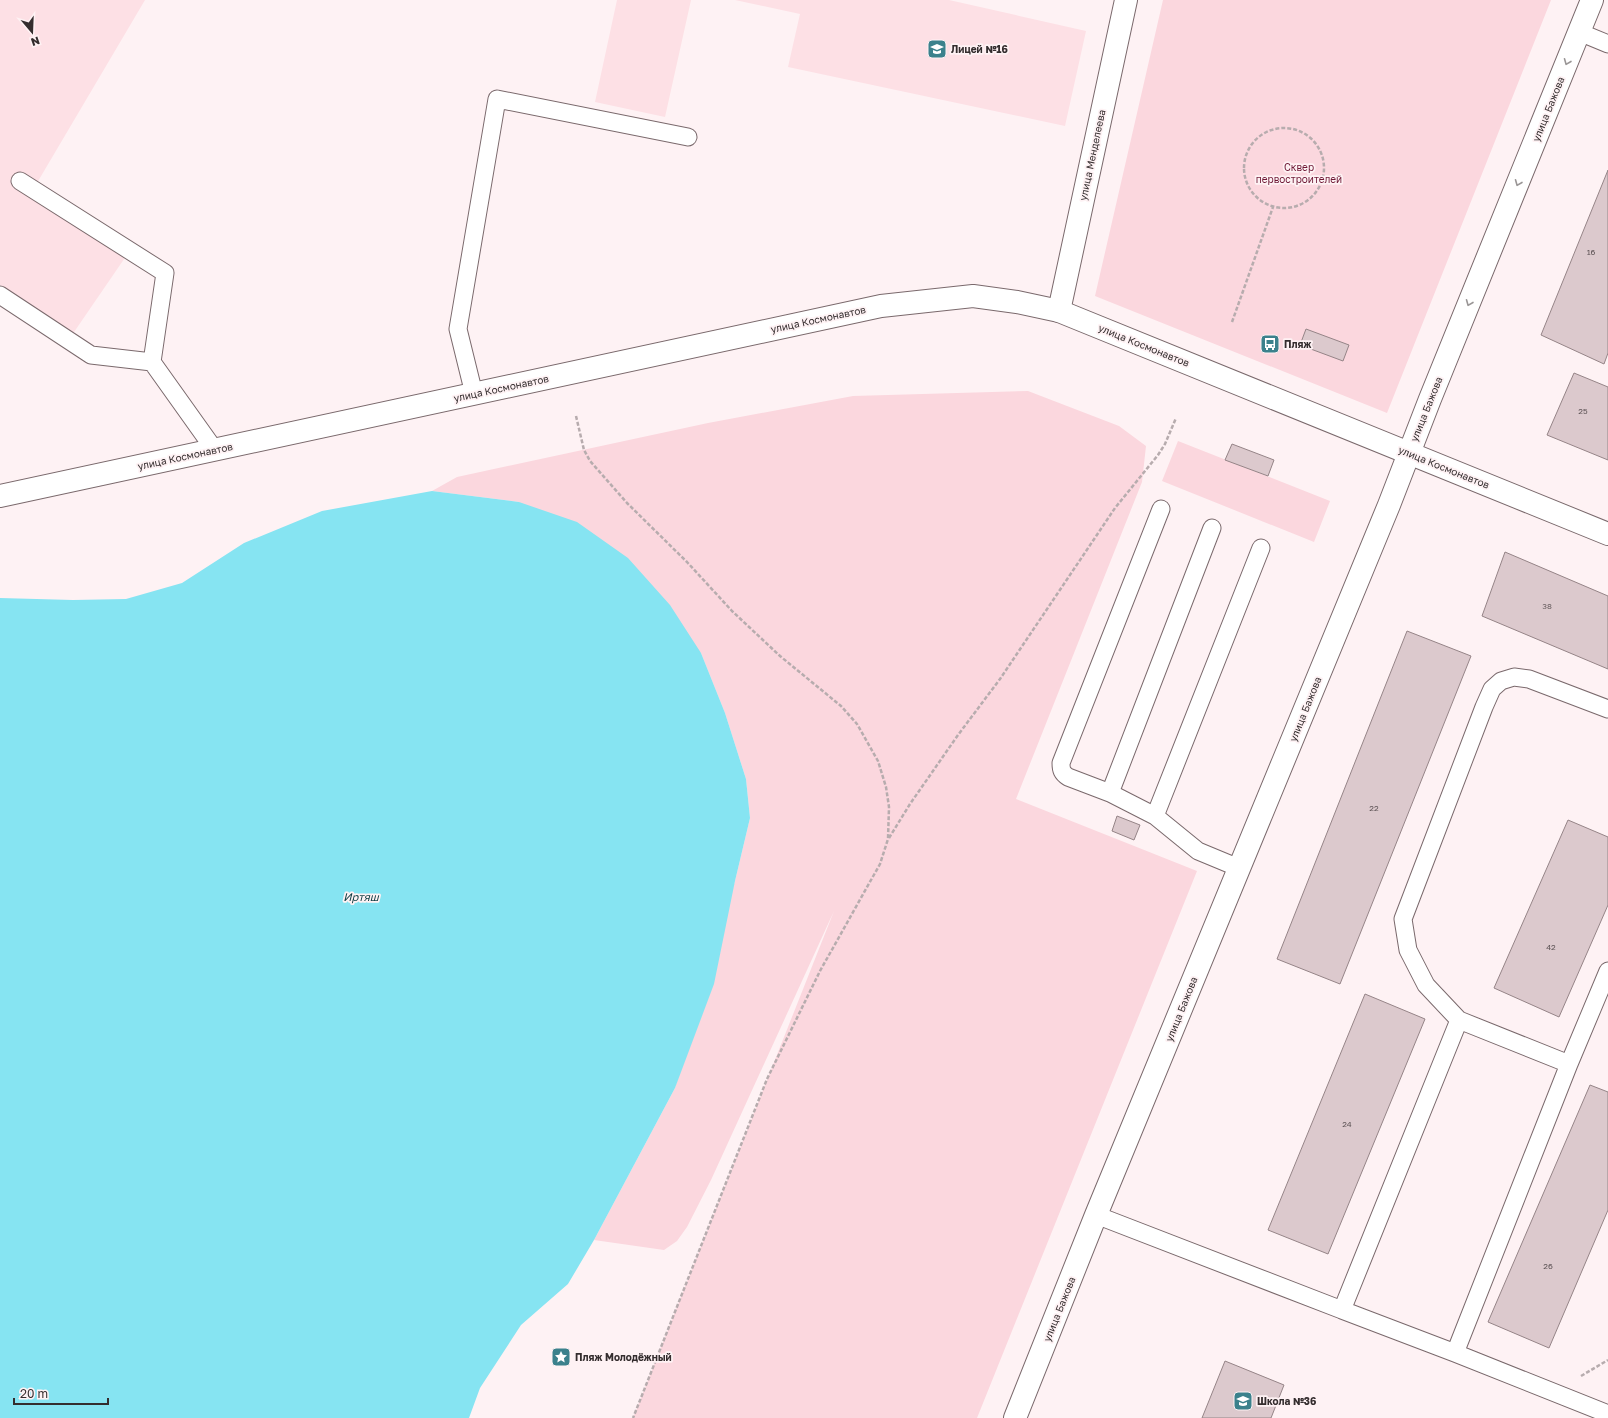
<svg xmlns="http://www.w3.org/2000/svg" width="1608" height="1418" font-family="'Golos Text',sans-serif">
<rect width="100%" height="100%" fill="#fef2f4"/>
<path fill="#fde0e5" d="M0,0h145l-111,188 99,58 -61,89 -72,-50z
M617,0h74l-26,117 -70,-15z
M735,0h214l137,31 -21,95 -277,-59 12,-53z"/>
<path fill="#fbd7de" d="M1163,0h388l-164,413 -292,-117z
M1028,391l91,35 27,20 -4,36 -126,317 181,72 -220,547h-344l201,-507 -123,269 -24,47 -10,14 -13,9 -70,-10 81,-152 60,-207 15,-63 -4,-39 -21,-66 -24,-60 -182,-151 -87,-11 25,-14 251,-54 145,-27z
M1178,441l152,60 -16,41 -152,-61z"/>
<path fill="#86e4f2" d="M432,491l87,11 58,20 51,36 42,47 31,48 24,60 21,66 4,39 -15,63 -21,103 -39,104 -81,152 -26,44 -47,41 -41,63 -11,30h-469v-820l73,2 53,-1 56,-16 62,-40 78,-32z"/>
<path fill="#dcc9cd" stroke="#958487" d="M1608,170v183l-4,11 -63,-29z
M1306,329l43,16 -6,16 -43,-16z
M1574,373l34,14v73l-61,-25z
M1232,444l42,16 -6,16 -43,-16z
M1505,552l103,44v73l-126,-53z
M1407,631l64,25 -131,328 -63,-25z
M1117,816l23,9 -6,15 -22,-9z
M1568,820l40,17v68l-49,112 -65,-29z
M1365,994l60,25 -97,235 -60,-24z
M1590,1085l18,7v118l-59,138 -61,-26z
M1225,1361l59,24 -13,33h-69z"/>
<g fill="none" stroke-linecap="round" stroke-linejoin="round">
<g stroke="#7a696c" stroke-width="19">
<path id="lane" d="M1579,32l29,12
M20,181l145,92 -13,89 62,87
M0,295l91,60 61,7
M474,394l-16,-65 39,-230 191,38
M1161,509l-100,254c0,7 1,10 7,14l42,16 45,23 43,35 41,17
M1110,793l102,-265
M1155,816l106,-268
M1459,1020l110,44 39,-93
M1096,1215l246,95 117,-290 -33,-35 -18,-35 -5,-31 81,-212 8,-18 9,-8 13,-4 15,2 79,30
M1342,1310l113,43 153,61
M1455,1353l114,-289"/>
</g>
<g stroke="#7a696c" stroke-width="24">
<path id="street" d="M1059,311l67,-311
M1015,1418l81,-203 293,-710 41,-106 162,-399"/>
</g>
<g stroke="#7a696c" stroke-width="24">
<path id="secondary" d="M0,496l881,-190 92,-10 44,6 42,9 549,223"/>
</g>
<path stroke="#b7acae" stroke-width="2.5" stroke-dasharray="4 2" stroke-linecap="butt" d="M1244 168a40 40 0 1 1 80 0a40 40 0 1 1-80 0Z
M1232,322l41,-115
M576,416l8,34 6,11 37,42 60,59 45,49 48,45 61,50 16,18 21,37 8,26 3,20 -1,32 -8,25 -60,107 -53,108 -134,339
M889,838l21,-34 48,-69 42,-56 115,-171 43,-53 7,-11 11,-26
M1581,1376l27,-16"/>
<use href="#lane" stroke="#fff" stroke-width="17"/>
<use href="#street" stroke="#fff" stroke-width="22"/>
<use href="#secondary" stroke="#fff" stroke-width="22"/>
</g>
<defs><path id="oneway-chevron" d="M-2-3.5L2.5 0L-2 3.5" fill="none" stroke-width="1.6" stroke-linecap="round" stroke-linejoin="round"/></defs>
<g stroke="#9a9696">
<use href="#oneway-chevron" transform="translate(1567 62) rotate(112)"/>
<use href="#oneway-chevron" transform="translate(1518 183) rotate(112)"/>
<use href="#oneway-chevron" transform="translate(1469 303) rotate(112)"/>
</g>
<defs>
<g id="university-square" transform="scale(1)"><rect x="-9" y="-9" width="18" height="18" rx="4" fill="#3b818c" stroke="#fef2f4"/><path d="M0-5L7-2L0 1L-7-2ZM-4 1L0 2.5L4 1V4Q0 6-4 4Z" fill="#fff"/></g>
<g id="bus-square" transform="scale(1)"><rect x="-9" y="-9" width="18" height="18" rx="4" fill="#3b818c" stroke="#fef2f4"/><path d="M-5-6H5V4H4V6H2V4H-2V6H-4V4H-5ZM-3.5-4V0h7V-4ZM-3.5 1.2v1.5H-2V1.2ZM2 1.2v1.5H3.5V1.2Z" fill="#fff"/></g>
<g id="sight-square" transform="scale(1)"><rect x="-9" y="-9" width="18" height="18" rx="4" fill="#3b818c" stroke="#fef2f4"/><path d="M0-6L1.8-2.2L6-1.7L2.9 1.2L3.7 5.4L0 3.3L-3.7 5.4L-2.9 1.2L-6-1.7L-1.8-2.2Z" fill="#fff"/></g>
<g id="school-square" transform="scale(1)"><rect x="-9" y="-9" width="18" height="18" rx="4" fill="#3b818c" stroke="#fef2f4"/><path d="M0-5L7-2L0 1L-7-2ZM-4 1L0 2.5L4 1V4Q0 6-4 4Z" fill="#fff"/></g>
</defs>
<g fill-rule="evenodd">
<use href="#university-square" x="937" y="49"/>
<use href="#bus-square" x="1270" y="344"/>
<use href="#sight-square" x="561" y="1357"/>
<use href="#school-square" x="1243" y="1401"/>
</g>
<g text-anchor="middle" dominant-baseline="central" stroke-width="3.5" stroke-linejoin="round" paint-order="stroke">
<g font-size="8" fill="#5e5456">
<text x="1591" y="252">16</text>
<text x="1583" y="411">25</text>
<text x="1547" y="606">38</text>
<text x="1374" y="808">22</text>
<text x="1551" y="947">42</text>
<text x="1347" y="1124">24</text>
<text x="1548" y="1266">26</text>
</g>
<g font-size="10" font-weight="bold" fill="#342d2e" stroke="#fef2f4" text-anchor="start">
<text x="951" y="49">Лицей №16</text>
<text x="1284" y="344">Пляж</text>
<text x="575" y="1357">Пляж Молодёжный</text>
<text x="1257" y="1401">Школа №36</text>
</g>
<g font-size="10" fill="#342d2e" stroke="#fef2f4">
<text transform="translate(1548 109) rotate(-68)">улица Бажова</text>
<text transform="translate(1092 155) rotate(-78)">улица Менделеева</text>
<text transform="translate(818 319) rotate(-12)">улица Космонавтов</text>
<text transform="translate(1144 345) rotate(22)">улица Космонавтов</text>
<text transform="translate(501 388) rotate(-12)">улица Космонавтов</text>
<text transform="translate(1426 409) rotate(-68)">улица Бажова</text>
<text transform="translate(185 456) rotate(-12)">улица Космонавтов</text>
<text transform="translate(1444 467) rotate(22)">улица Космонавтов</text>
<text transform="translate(1305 709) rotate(-68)">улица Бажова</text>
<text transform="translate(1181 1009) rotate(-68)">улица Бажова</text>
<text transform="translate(1059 1309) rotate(-68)">улица Бажова</text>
</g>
<g font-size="10" fill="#6f1936" stroke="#fef2f4">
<text x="1299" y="167">Сквер<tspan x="1299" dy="12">первостроителей</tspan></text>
</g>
<g font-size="11" font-style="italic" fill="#0f3c42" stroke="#fef2f4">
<text x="361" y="896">Иртяш</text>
</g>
</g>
<g transform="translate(32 32) rotate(161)" stroke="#fef2f4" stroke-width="3" paint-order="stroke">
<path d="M0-3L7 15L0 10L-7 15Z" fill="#342d2e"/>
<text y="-6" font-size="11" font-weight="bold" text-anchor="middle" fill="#342d2e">N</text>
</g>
<path d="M14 1398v6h94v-6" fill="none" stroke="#342d2e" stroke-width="2"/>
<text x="20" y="1398" font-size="12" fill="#342d2e" stroke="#fef2f4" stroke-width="3" paint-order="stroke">20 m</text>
</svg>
